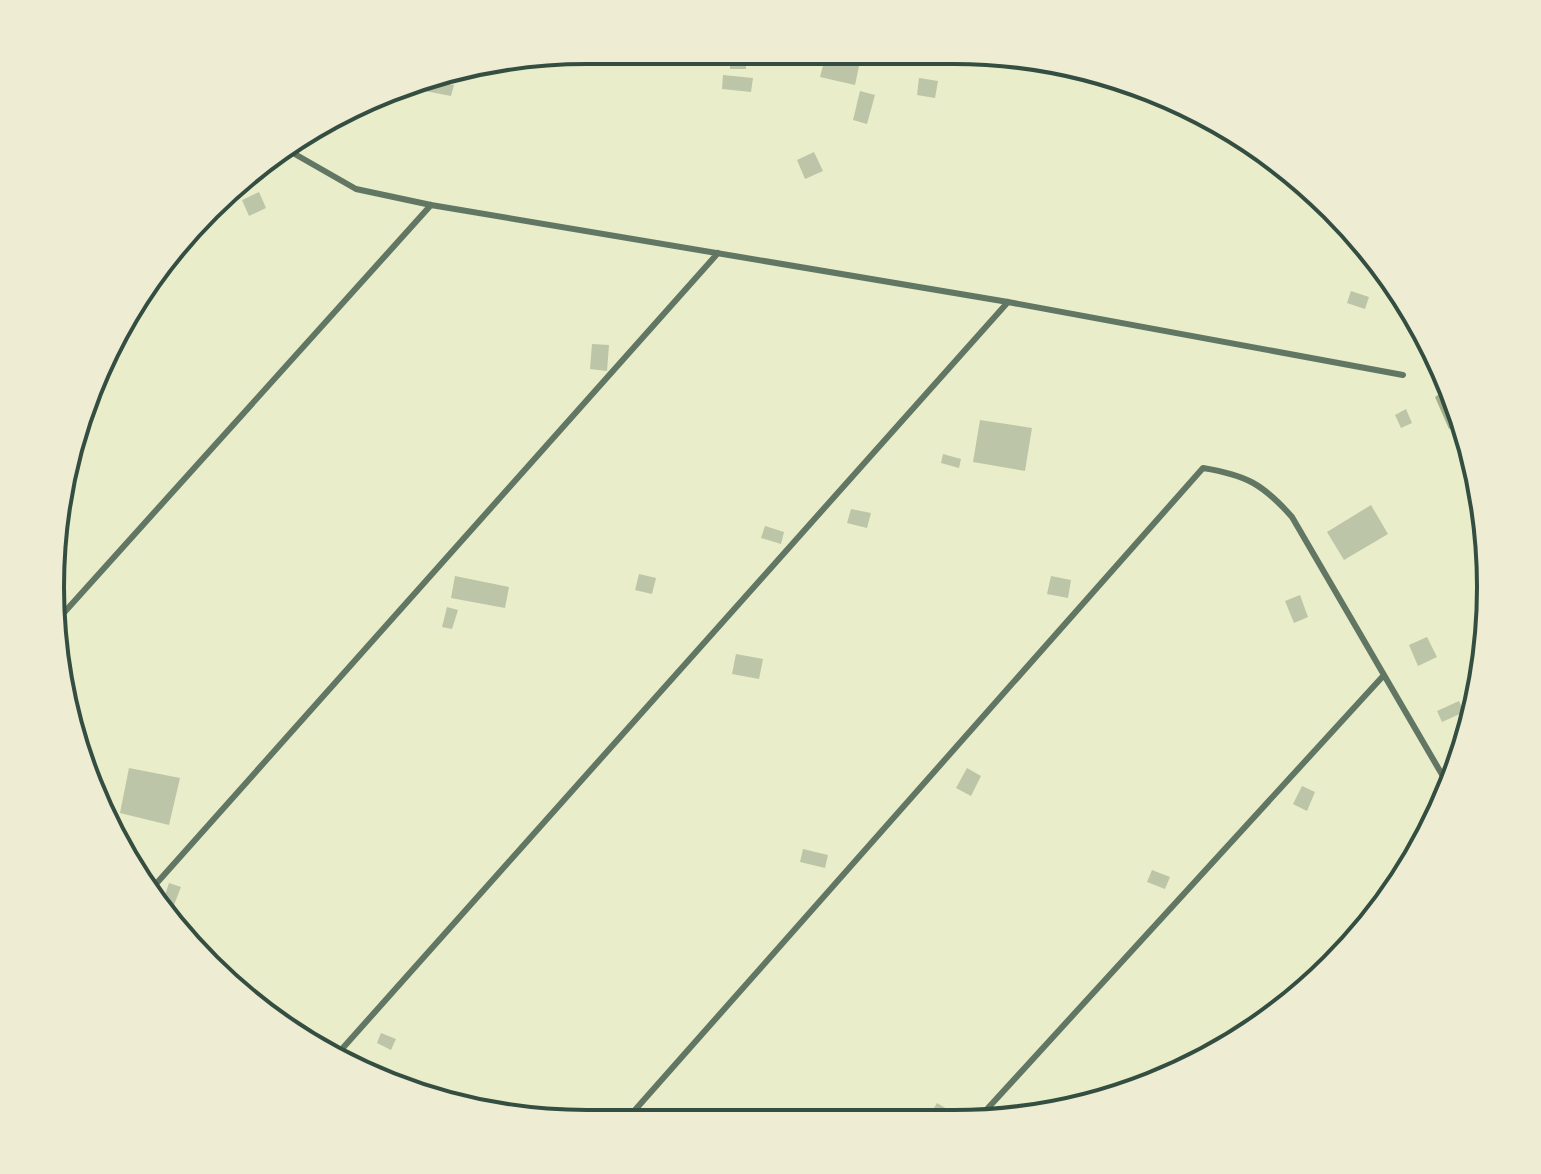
<svg xmlns="http://www.w3.org/2000/svg" width="1541" height="1174" font-family="'IBM Plex Sans',sans-serif">
<rect width="100%" height="100%" fill="#e9edc9"/>
<path fill="#a3b18a" d="M1451,386l12,38 -14,5 -14,-32z"/>
<path fill="#bcc5a7" d="M601,50h11l-4,10 -10,-4z
M730,50h16v19h-16z
M825,58l34,8 -4,19 -35,-8z
M723,75l30,3 -2,14 -29,-3z
M919,78l19,3 -3,17 -18,-3z
M427,80l27,5 -3,11 -26,-5z
M860,91l15,4 -8,29 -14,-4z
M814,152l9,19 -18,8 -8,-19z
M259,192l7,16 -17,8 -7,-16z
M1351,291l18,6 -4,12 -18,-6z
M592,344l17,1 -2,26 -17,-2z
M1406,409l6,14 -11,5 -6,-13z
M980,420l52,8 -7,43 -52,-9z
M943,454l18,5 -2,9 -18,-5z
M1371,505l17,29 -44,26 -17,-28z
M851,509l20,4 -4,15 -20,-5z
M765,526l19,6 -3,12 -20,-6z
M639,574l17,4 -4,16 -17,-4z
M455,576l54,11 -4,21 -54,-10z
M1051,576l20,4 -3,18 -21,-4z
M1300,595l8,22 -14,6 -9,-22z
M447,607l11,3 -6,19 -10,-2z
M1427,637l10,20 -19,9 -9,-21z
M736,654l27,5 -4,20 -27,-5z
M1459,701l5,11 -22,10 -5,-11z
M129,768l51,10 -11,47 -49,-12z
M967,768l14,8 -10,20 -15,-8z
M1302,786l13,6 -8,19 -14,-7z
M803,849l25,6 -3,13 -25,-6z
M1152,870l18,7 -5,12 -18,-7z
M169,883l12,4 -7,18 -11,-4z
M381,1033l15,6 -5,11 -14,-7z
M937,1103l10,6 -6,10 -10,-6z
M560,1107l47,10 -1,2h-48z"/>
<g fill="none" stroke-linecap="round" stroke-linejoin="round">
<path stroke="#617663" stroke-width="6" d="M286,149l70,40 75,16 577,97 395,73
M52,626l379,-421
M147,894l571,-641
M333,1059l675,-757
M627,1119l576,-651c43,7 60,16 89,49l159,273
M978,1119l406,-444"/>
</g>
<path d="M0 0H1541V1174H0ZM587 64H954A523 523 0 0 1 1477 587V587A523 523 0 0 1 954 1110H587A523 523 0 0 1 64 587V587A523 523 0 0 1 587 64Z" fill="#eeecd3" fill-rule="evenodd"/>
<path fill="none" stroke="#344e41" stroke-width="4" d="M587 64H954A523 523 0 0 1 1477 587V587A523 523 0 0 1 954 1110H587A523 523 0 0 1 64 587V587A523 523 0 0 1 587 64Z"/>
</svg>
